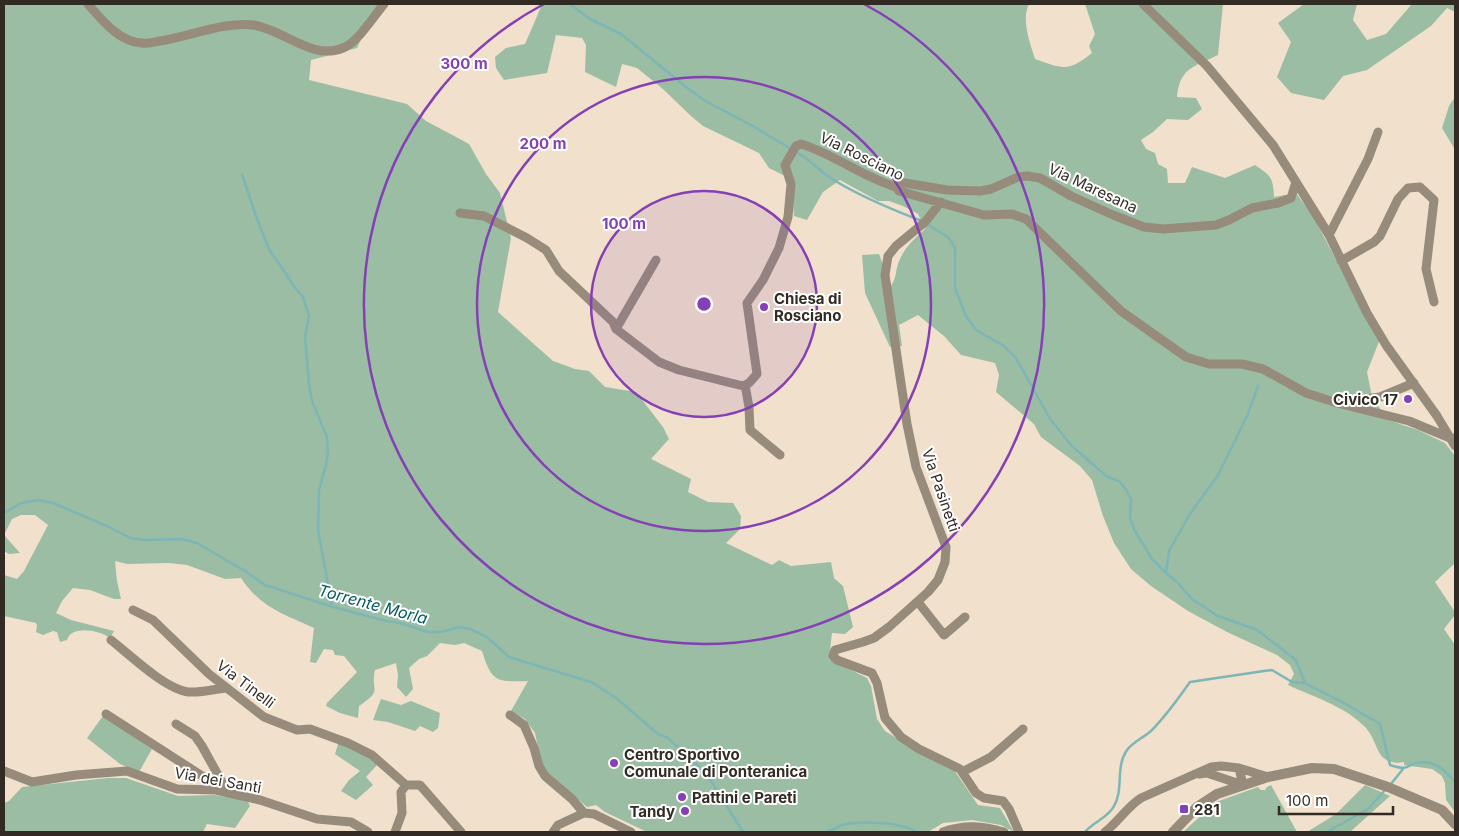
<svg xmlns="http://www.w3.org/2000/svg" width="1459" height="836" font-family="Inter,sans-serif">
<rect width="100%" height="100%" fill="#f1e0cb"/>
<path fill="#9bbda4" d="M4,4h385l-25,29 -7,15 -46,12 -2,20 98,24 19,17 43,23 17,30 14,19 11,45 -13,74 55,49 22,8 14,2 16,16 31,5 27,35 6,12 -18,20 40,20 -3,13 20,10 25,1 8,13 -1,13 -14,14 46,22 7,-5 12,6 40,-4 3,16 9,8 10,41 -8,7 -13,-1 -3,26 38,19 4,8 6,33 8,12 22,14 45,22 26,38 22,3 14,24 -13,-7 -29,-5 -29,3 -15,9h-281l-42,-20 -9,-7 -9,2 -45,-39 -7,-35 -10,-14 -14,-8 17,-30c-31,1 -36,2 -46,-30l-18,-8 -9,2 -15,-2 -13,13 -8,3 -10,9 4,21 -7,8 -9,-10 1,-12 -2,-12 -21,7c-5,22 9,19 -16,36l-1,12 -18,-5 -14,-7 1,-3 30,-31 -13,-16 -9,-1 -2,-5 -9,-1 -8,14 -6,-1 4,-34c-31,-14 -54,-21 -73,-50l-16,1 -38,-14 -18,-2 -42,1 -12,-3 2,20 4,18h-7l-24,-9 -17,-2 -11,13 -6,12 15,7 43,11 -4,7c-11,-8 -39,-13 -43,2l-7,2 -3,-10 -4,-1 -10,4 -7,-3 1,-6 -1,-3 -32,-7v-41l13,4 7,-8 24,-46 -13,-10h-14l-9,4 -8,16 16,18 -11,1 -5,-3z
M538,4h491c-8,15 1,39 6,55 28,10 33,13 57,-6l-3,-7 6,-12 -10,-30h138l-5,51c-24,12 -38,12 -41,42l19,1 6,11 -14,11 -21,-1 -14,13 -12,8 5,9 9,4 3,11 9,5 1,14h17l7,-16 33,11 30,-13c16,11 18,12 19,32l22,-4 17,23 29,55 38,68 -13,33 5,25 16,23 30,10 27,13 10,13v107l-20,19 20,30v3l-11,14 11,16v167l-9,-12 -1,-17 -3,-7 -10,-7 -28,-4v-3c-30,5 -24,-21 -40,-36 -20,-20 -50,-29 -76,-41l6,-11 -4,-9 -13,-10 -50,-23 -39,-21 -37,-25 -20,-17 -17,-26 -11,-27 -11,-36 -12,-14 -39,-29 -7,-13 -38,-32 3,-17 -4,-12 -34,-8 -17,-19 -26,-21 -19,10 3,21 -12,1 -25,-54 -3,-38 17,-1 12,32c6,-10 4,-12 7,-22 5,-15 16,-25 27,-35l-7,-15 -15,-8 -14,-5h-11l-38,-21 -17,12 -16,28 -13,-4 -3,-40 -8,-1 -14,-7 -10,-15 -56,-27 -12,-10 -28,-27 -26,-21 -15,-4 -6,23 -31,-15 1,-27 -4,-7 -26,-3 -9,38 -43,7 -8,-12 -1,-11 11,-9 19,-4 16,-37z
M1304,4h53l-4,16 14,20 19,-6 26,-30h43v8l-8,-4 -16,18 -64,44 -24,6 -19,24 -33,-7 -14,-16 14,-35 -13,-19z
M1455,97l-1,51 -12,-20 7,-22z
M381,699l20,6 10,-4 29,12 -2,15 -5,4 -13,-6 -5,5 -27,-9 -15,-2z
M103,716l49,33 -13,23 -19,-8 -33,-26z
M339,741l30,15 8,9 -11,12 7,8 -17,15 -15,-9 8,-11 11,-9 -25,-17z
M108,778h18l52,18 37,-1 32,5 3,6 -15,22 -28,-4 -4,8h-199v-29l5,-2 13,-14z
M1271,785l26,47h-114l33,-30 42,-15 3,3h4l2,-3z
M1365,785l25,11 -40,36h-43l29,-18z"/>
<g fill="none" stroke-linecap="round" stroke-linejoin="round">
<path stroke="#7cb6b6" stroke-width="2.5" d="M570,4l20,15 31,15 65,53 21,15 44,23 40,24
M796,152c15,8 26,22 41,30 27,16 56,28 85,39
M242,174l15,45 12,30 27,40 7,8 6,19 -4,21 4,47 3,17 15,36 1,15 -2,13 -7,25 -1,40 14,76
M927,224l22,14 6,10v40l11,28 10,14 28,16 12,12 34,61 21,26 35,31 13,5 8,10 4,8 -1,19 5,13 17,28 14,14
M1258,386l-11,30 -29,59 -28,39 -21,37 -3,22 11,9 15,17 24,16 41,15 39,30 9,23
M4,513l17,-10 17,-3 15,3 56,24 21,11 15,2 37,-1 15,4 48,28 20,14 68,22 49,13 18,3 28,9h13l18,-5 11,2 17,8 22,20 82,25 25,16 42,36 10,4 27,25 18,21 30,48
M1391,784l12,-15
M827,832c5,-2 12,-6 18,-8 17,-3 58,-2 71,8
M1085,832c8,-10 23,-14 29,-26 10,-17 1,-39 13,-56 6,-8 16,-12 24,-19 15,-15 27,-32 39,-49l74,-11 8,-1 20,12 13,1 39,20 36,21 10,41c21,7 15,-1 31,-3 14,-1 26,10 34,20
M1327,832l41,-23 17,-19"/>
<path stroke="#978b7b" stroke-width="9" d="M88,4c14,16 31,38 54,39 5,1 13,-1 18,-2 28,-4 66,-20 93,-16 30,4 59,36 90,23 15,-6 31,-32 41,-44
M1143,4l64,62 66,79 56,90 38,78 19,32 51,71 18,30
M896,187l4,-4h5l42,7 33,1 11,-2 27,-12 9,-1 13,2 31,18 42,19 31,12 19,2 53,-4 13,-5 23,-12 26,-5 13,-5 5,-16
M941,202l-16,20 -29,24 -8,10 -3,19 22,149 9,43 30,80 -1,15 -7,18 -10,12 -39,35 -15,11 -11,4 -28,8 -2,6 4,4 35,13 5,10 8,35 16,19 18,12 41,20 16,24 8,5 19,3 6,8 10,23
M460,213l24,3 43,22 19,12 13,21 54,51 3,7 43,33 20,8 64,16 6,-3 8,-9 -10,-71 16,-23 16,-32 9,-31 3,-33 -6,-19 11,-19 5,-2c33,10 61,33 95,43l3,4 85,24 28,-1 14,5 95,92 65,46 23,7h33l21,5 43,24 31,10 72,18 41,17h5
M1329,235l39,-76 10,-27
M1341,261l33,-19 6,-6 18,-37 10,-11 12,-1 14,13 -8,69 8,33
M616,329l40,-69
M745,385l4,22 1,23 30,25
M1343,402l37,-5 34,-14
M918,602l26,33 21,-18
M133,610l20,10 56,54 55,43 33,13 13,-1 38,14 24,12 34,30
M111,640c19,15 54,49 77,52 12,1 26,-3 39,-4
M106,714l107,69 3,7
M510,715l14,10 10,23 5,18 6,10 27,23 12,14
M176,724l19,12 7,10 26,47
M4,771l28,11 44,-7 51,-4 50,18 39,1 44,10 57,19 34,3 17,10
M962,772l29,-15 32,-28
M1199,774l8,-1 36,12 -4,-17
M406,785h14l41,47
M395,832l7,-19 -1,-21 5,-7
M553,832l5,-7 26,-12 10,1 37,18
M943,832c22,-8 40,-6 61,0
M1105,832c13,-10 22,-25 36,-34l70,-31 10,-1 18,2 29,9"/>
<path stroke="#978b7b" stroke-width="10" d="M1173,832l24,-25 20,-13 51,-17 44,-9 22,1 54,18 54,23 13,14"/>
</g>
<circle cx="704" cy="304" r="113" fill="#8440b4" fill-opacity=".12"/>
<g fill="none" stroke="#8440b4" stroke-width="2.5">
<circle cx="704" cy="304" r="113"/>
<circle cx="704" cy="304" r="227"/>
<path d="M864 4A340 340 0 1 1 544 4"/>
</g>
<g fill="#8440b4" stroke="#fff" stroke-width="2">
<circle cx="764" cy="307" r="5"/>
<circle cx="1408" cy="399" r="5"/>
<circle cx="614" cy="763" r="5"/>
<circle cx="682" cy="797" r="5"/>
<rect x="1179" y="804" width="10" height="10" rx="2.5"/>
<circle cx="685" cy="811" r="5"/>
</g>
<g text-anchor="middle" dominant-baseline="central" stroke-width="4" stroke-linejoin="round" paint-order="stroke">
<g font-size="15" fill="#312b23" stroke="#fff">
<text transform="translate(862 156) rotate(26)">Via Rosciano</text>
<text transform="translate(1093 188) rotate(25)">Via Maresana</text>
<text transform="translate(941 490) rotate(71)">Via Pasinetti</text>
<text transform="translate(246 684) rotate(37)">Via Tinelli</text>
<text transform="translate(218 780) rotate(10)">Via dei Santi</text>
</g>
<g font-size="15" font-weight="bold" fill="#312b23" stroke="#fff" text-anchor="start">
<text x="774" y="298">Chiesa di<tspan x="774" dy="17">Rosciano</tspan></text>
<text x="1398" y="399" text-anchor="end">Civico 17</text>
<text x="624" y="754">Centro Sportivo<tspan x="624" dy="17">Comunale di Ponteranica</tspan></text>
<text x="692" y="797">Pattini e Pareti</text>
<text x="1194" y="809">281</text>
<text x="675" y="811" text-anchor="end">Tandy</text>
</g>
<g font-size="16" font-style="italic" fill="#005a5b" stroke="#fff">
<text transform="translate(373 604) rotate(15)">Torrente Morla</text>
</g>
</g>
<circle cx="704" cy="304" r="8" fill="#8440b4" stroke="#fff" stroke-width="2.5"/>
<g font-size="15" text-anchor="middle" font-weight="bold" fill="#8440b4" stroke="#fff" stroke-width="4" stroke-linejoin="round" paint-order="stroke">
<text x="464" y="69">300 m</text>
<text x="543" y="149">200 m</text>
<text x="624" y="229">100 m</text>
</g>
<rect width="1459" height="836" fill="none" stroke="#312b23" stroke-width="10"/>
<path d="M1279 806v8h114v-8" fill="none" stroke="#312b23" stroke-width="2.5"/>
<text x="1286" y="806" font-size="15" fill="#312b23" stroke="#ffffff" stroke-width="4" paint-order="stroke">100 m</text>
</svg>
